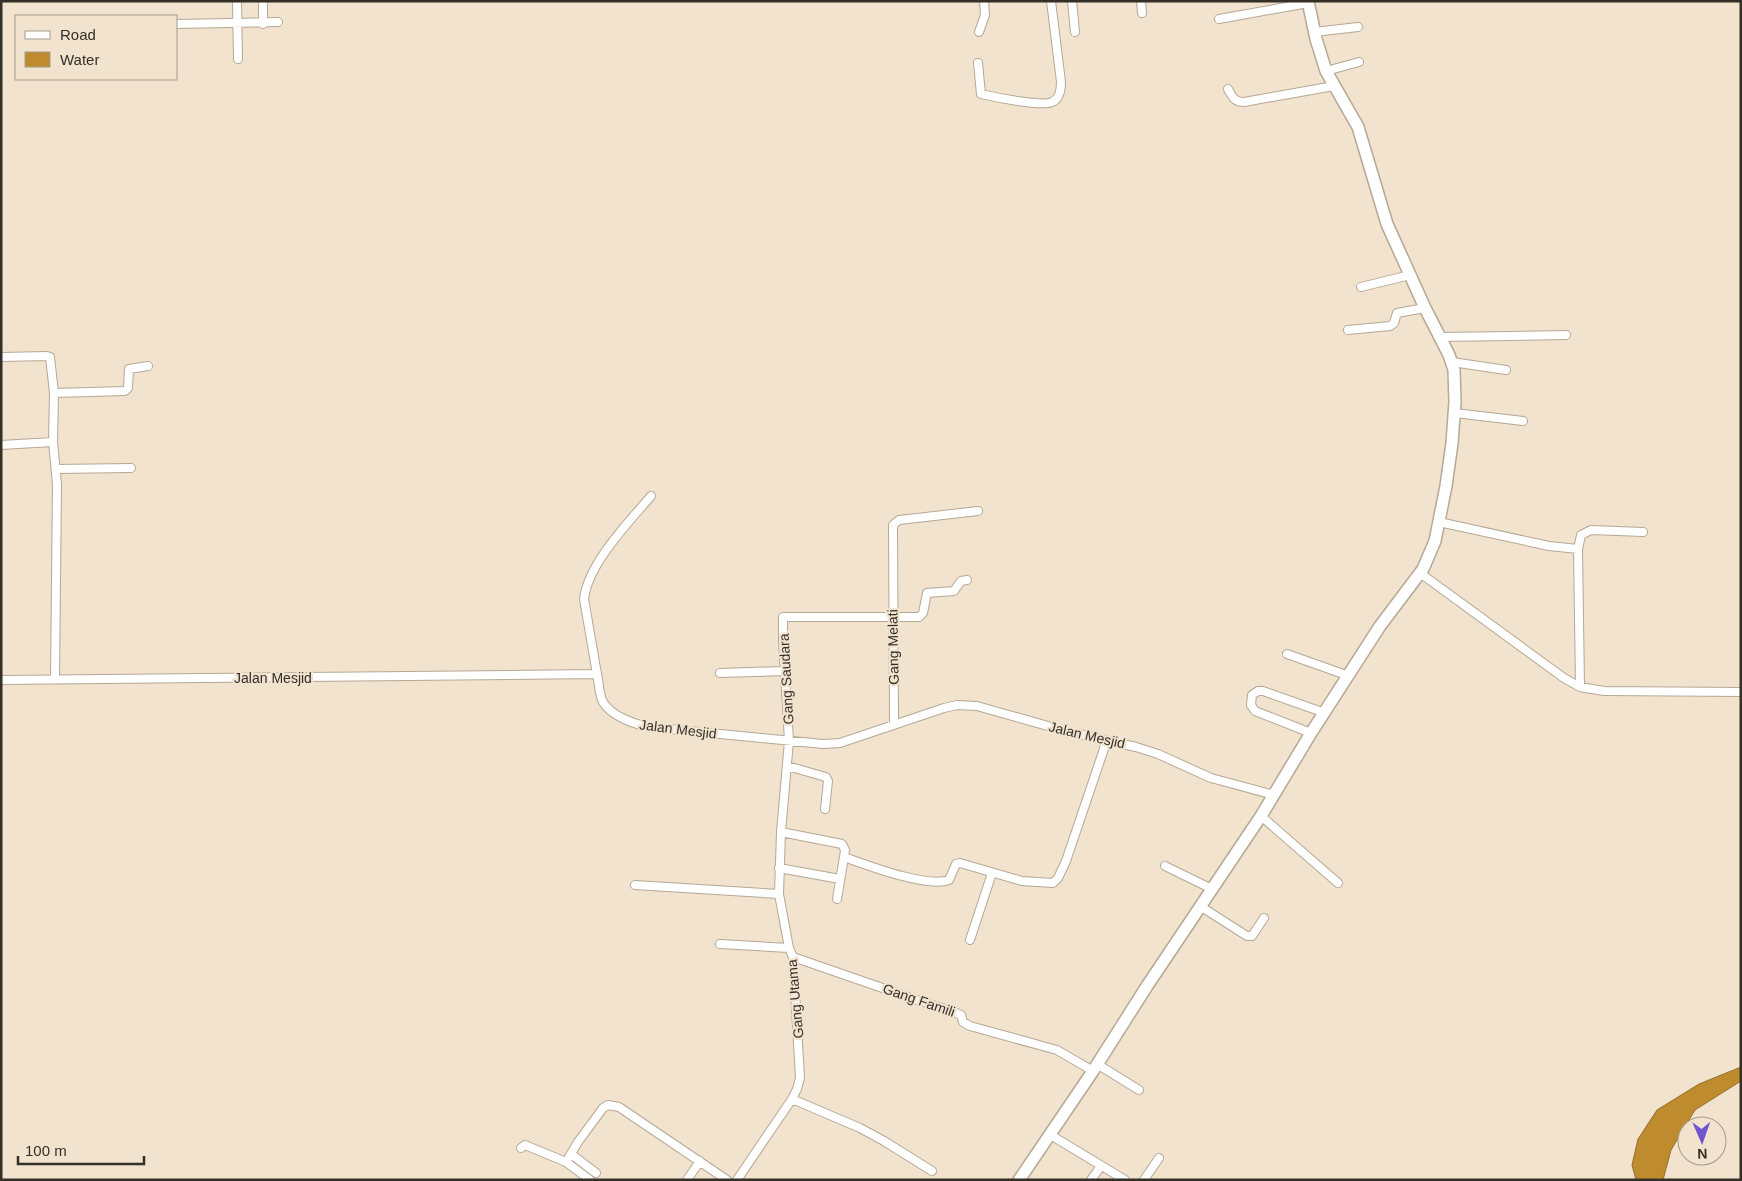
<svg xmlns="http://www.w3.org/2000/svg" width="1742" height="1181" font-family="Helvetica,sans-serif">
<rect width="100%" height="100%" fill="#f1e3ce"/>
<path fill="#be8b2f" stroke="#956f2d" d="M1741,1067v14l-46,29 -24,40 -8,30h-27l-4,-15 6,-26 19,-29 42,-26z"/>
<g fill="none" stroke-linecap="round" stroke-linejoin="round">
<g stroke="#b5a894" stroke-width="10">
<path id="street" d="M237,1l1,58
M1072,1l3,31
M1141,1l1,12
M1219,19l89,-16
M176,24l102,-2
M263,24v-23
M979,32l6,-17 -1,-14
M1314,32l44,-5
M978,63l3,31c13,3 61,13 71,8 8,-3 9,-12 9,-20l-10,-81
M1326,71l33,-9
M1228,89c4,7 6,13 16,13l90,-16
M1361,287l49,-12
M1348,330l42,-4 4,-3 3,-10 28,-5
M1440,337l126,-2
M1,357l46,-1 3,1 4,36 -1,49 4,42 -2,195
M1452,362l54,8
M54,393l71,-2 3,-3 1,-19 19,-3
M1455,413l68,8
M1,445l52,-3
M56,469l75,-1
M1439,522l110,24 29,3
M1420,573l144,105 16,9 24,4 137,1
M1287,654l62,22
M720,673l64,-2
M597,674l-13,-75c4,-35 44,-76 67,-103
M1,680l596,-6c2,8 2,21 6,28 8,14 31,22 46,25l174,17 17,-1 104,-35 13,-3 20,1 92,26 67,15 22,7 53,24 63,17
M1580,687l-2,-138 3,-14 10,-5 52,2
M894,724l-1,-199 6,-5 79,-9
M1311,733l-56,-22 -4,-6 1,-10 6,-4h5l62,22
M787,766l39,11 2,4 -3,28
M1261,816l77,67
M781,832l61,12 3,6 -1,7
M1165,866l47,23
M779,868l61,11
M635,885l144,9
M837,899l7,-42c23,8 82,31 105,23l7,-16 4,-1 62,18 31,2 5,-5 8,-17 41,-121
M1200,906l47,30h5l12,-18
M970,940l22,-67
M720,944l69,4
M793,957l127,44 32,10 9,4 2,7 7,4 87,24 36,21
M1097,1064l42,26
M792,1099l68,29 24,13 48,30
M1049,1134l76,46
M521,1148l4,-3 41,17 24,18
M571,1154l25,19
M566,1162l12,-20 25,-34 5,-3 11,2 108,73
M687,1180l13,-19
M737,1180l55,-81 5,-10 3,-11 -7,-121 -4,-9 -10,-54 2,-62 8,-91 -6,-100v-24h136l4,-4 4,-20 27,-2 7,-10 6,-1
M1091,1180l10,-14
M1144,1180l15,-22"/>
</g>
<g stroke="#b5a894" stroke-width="14">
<path id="secondary" d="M1019,1180l74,-109 54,-85 114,-170 50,-83 69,-107 43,-57 12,-28 11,-55 6,-43 3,-41 -1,-32 -5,-15 -24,-47 -38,-84 -29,-97 -32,-56 -10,-32 -8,-38"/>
</g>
<use href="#street" stroke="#fff" stroke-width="8"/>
<use href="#secondary" stroke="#fff" stroke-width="11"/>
</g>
<g text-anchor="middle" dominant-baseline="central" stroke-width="4.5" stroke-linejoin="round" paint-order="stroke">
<g font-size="14" fill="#342f27" stroke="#f1e3ce">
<text transform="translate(893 647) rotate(-91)">Gang Melati</text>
<text x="273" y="678">Jalan Mesjid</text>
<text transform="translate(786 679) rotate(-93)">Gang Saudara</text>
<text transform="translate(678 729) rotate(7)">Jalan Mesjid</text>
<text transform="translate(1087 735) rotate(13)">Jalan Mesjid</text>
<text transform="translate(795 999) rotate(-95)">Gang Utama</text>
<text transform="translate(919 1000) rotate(19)">Gang Famili</text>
</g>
</g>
<rect width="1742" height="1181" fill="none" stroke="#342f27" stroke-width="5"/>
<rect x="15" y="15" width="162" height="65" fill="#f1e3ce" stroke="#a59b8b"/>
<rect x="25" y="31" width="25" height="8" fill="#ffffff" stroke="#a59b8b"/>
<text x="60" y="40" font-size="15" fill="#342f27">Road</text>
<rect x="25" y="52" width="25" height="15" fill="#be8b2f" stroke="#a59b8b"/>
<text x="60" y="65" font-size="15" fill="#342f27">Water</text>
<g transform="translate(1702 1141) rotate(178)"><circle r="24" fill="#f1e3ce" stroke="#a59b8b"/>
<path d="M0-4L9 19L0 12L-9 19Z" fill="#6e54ce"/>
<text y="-8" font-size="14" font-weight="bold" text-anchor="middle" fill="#342f27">N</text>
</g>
<path d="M18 1156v8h126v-8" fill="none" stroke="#342f27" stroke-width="2.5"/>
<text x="25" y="1156" font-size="15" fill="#342f27" stroke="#f1e3ce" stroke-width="4" paint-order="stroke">100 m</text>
</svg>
